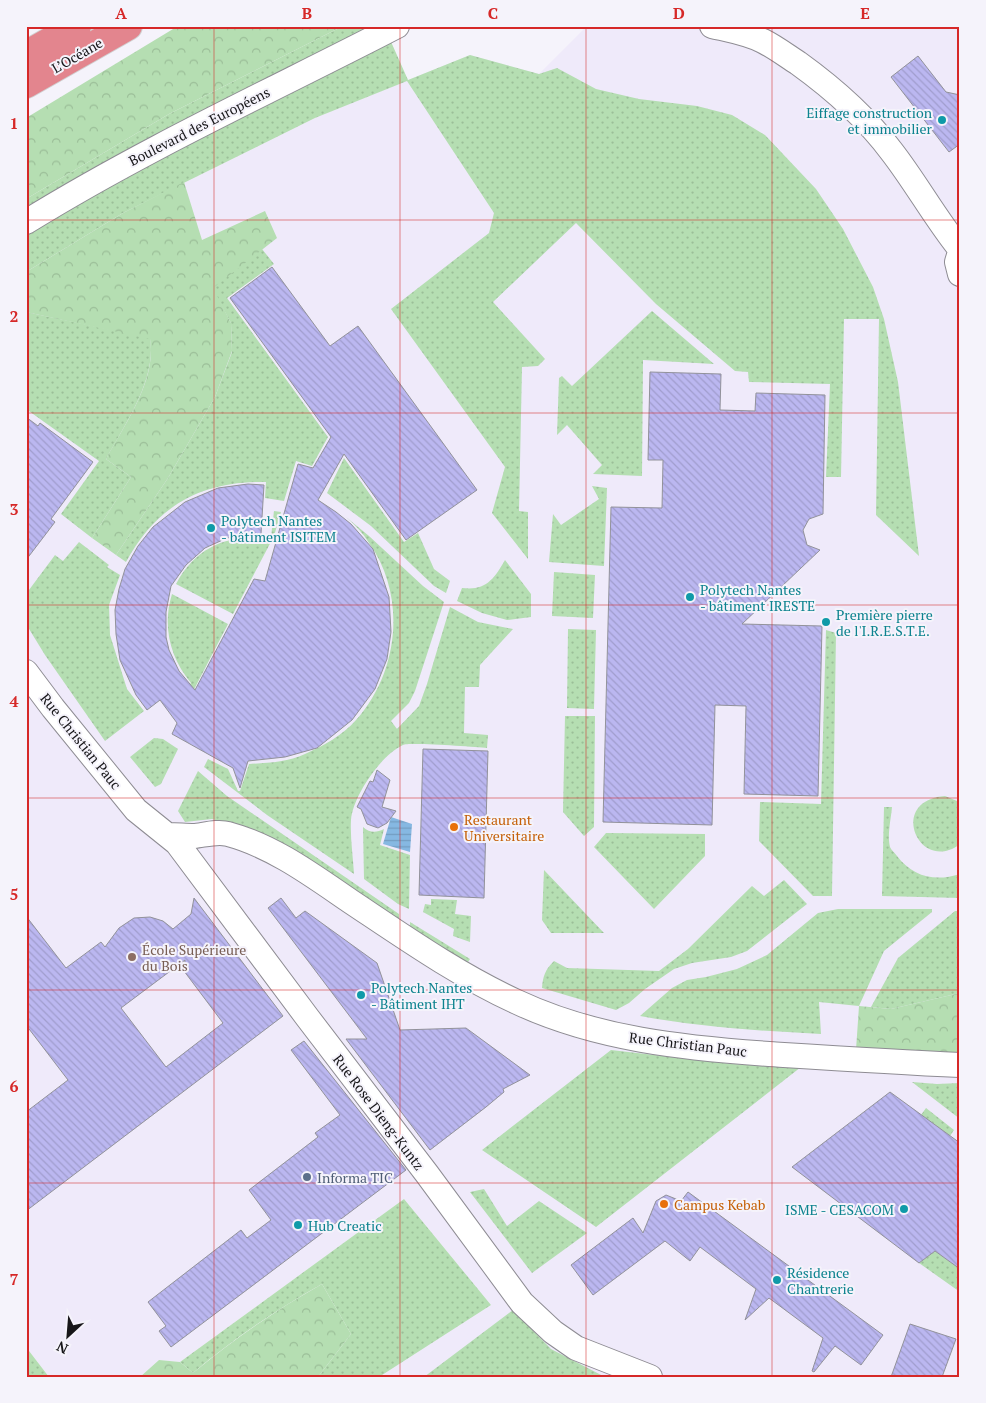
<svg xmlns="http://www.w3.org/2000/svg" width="986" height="1403" font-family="'PT Serif',serif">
<defs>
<pattern id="grass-dots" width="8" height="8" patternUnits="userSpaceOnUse" patternTransform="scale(1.25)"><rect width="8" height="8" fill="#b5deb2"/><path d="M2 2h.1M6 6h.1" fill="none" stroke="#9bbe98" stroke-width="1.8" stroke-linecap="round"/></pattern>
<pattern id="forest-crowns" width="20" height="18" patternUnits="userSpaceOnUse" patternTransform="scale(1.25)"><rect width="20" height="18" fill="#b5deb2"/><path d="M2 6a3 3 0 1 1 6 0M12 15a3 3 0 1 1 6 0" fill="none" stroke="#9bbe98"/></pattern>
<pattern id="water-rules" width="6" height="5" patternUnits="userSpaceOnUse" patternTransform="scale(1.25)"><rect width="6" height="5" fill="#86b8e2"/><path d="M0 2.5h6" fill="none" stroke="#739dc1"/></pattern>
<pattern id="building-back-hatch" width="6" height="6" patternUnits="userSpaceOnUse" patternTransform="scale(1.25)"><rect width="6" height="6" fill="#bbb7f0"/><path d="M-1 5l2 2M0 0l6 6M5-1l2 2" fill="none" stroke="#a09dcd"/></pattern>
</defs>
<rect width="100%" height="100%" fill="#f5f3fb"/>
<path fill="#efeafa" d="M587,26h373v1351h-581l112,-72 -87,-106 -224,163 -21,-2 -19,17h-91l-23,-30v-1075l97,-59 192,-95 155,-63 69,19z"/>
<path fill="url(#grass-dots)" d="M343,26h41l24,54 62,-25 69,19 18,-6 39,21 43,10 58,7 35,9 33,20 51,54 27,40 30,58 11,32 14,63 21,174 -43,-41 3,-196h-35l-3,158h-15l4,-93 -81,-2 -1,-10 -13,-1 -79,-67 -80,-81 -83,79 52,57 -7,7 -16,1 -3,144 9,1v47l-36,-46 13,-46 -114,-158 98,-76 5,-20 -87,-132 -92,37 -192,95 -97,59v-73l143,-85z
M262,249l12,15 -47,34 101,139 -16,29 -16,-5 -12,40 -19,-3 1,-16c-64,-1 -109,23 -140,80l-10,-7 52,-77 47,-81 17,-45 -1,-29 -19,-35z
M652,311l62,53 -71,-4 -1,116 -49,-2 9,-9 -35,-40 -10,10 2,-57 3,-2 10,10z
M26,312l124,26c7,41 -25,86 -44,121l25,18 -39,61 -31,-24 38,-53 -73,-52z
M344,458l60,84 14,-9 16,36 16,12 -4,12 -12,-7 -63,-60 -44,-33z
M592,486l15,2 -3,78 -55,-4 4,-48 8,11 38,-26z
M274,511l7,1 -7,24 -41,78 -57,-30c21,-39 53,-49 95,-47z
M346,517l23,19 54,50 21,16 -29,89 -6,12 -18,18 6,8 22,-23 8,-22 23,-77 28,15 35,7 -33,36 -1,22h-14l-1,46 24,2 -1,13c-12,-1 -78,-6 -84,-3 -22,10 -50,51 -52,75 -1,17 2,36 3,54l-87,-59 -63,-48 4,-8 20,10 10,22h2l9,-27c19,-1 39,-2 56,-10 18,-8 38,-19 51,-34 43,-48 51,-124 13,-177 -6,-10 -14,-18 -23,-26z
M79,542l30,23 -2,2 13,8 -11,30 1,30 17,54 17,22 -39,30 -60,-86 -19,-31v-30l29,-39 8,6z
M505,560l26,34v23l-24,3 -25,-7 -25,-12 5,-13c24,3 32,-9 43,-28z
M554,572l41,3 -2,43 -41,-2z
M172,594l56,30 -40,77 -8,-7 11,-11c-21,-25 -29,-57 -19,-89z
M568,629l28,1 -2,79 -27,-1z
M826,630l10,3 -4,263h-19l-54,-55 1,-39 61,2z
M565,716h30l-1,111 -10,9 -21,-24z
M154,738l9,1 15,10 -17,35 -6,3 -25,-30z
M198,771l29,25 172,118v15l-168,-104 -19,-6 -27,3 -7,-11z
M945,796l12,5 3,3v40c-3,2 -7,5 -11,6 -35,12 -57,-50 -4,-54z
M884,807h8c-1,12 -5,28 -2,40 1,3 5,6 7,9 16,21 38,26 63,18v24l-78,-2z
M363,827c7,6 13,6 21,2l-4,16 30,10 -1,54 -11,-5 -34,-25z
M606,833l99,1v22l-51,53 -60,-62z
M544,870l60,63h-53l-9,-13z
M784,880l23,24 -60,47 -16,6 -39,6 -18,6 -29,20 -16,14 -13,7 -74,-22c1,-12 3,-18 12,-27l13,7 92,3 29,-22 64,-63 12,10z
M431,899l26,1 -2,14 16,2 -1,26 -17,-6 1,-7 -31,-17 2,-8 6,1z
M838,909h94v3l-48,39 -25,55 -40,-4 2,32c-61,-3 -121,-7 -181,-18l32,-28 15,-8 19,-3 31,-8 30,-14 51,-42z
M955,911h5v82l-69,16 -20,-2 27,-49z
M410,922l60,37 -7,11 -53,-34z
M611,1050l121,14 69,3 -205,160 -114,-77z
M912,1082l25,2 23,-1v36z
M926,1108l28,22 -4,6 -29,-21z
M484,1189l23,37 32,-25 48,32 -55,40 -62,-81z
M404,1199l87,106 -112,72h-61l33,-43 -29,-50c-46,26 -89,55 -129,89l-13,-11z
M935,1251l25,18v23l-41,-29z
M513,1310l38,39 54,28h-181z
M26,1347l23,30h-23z"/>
<path fill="url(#forest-crowns)" d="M178,26h165l-174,88 -143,85v-81z
M184,182l18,58 63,-29 12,27 -64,50 18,35 1,28 -17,46 -47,81 -52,77 -24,-17 39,-61 -25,-18c19,-35 51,-79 44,-120l-124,-27v-40l97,-59z
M960,993v63l-104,-6 3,-44 32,3z
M322,1284l29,50 -33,43h-178l19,-17 21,2 13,11c41,-34 83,-63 129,-89z"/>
<path fill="url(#water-rules)" d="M391,817l21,7 -2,28 -27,-8z"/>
<path fill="url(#building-back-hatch)" stroke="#92929a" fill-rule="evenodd" d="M918,56l28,36 14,3v49l-11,8 -58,-75z
M272,267l58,79 28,-20 119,164 -71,50 -62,-86 -26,46 18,12 15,12 22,25 16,48 2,35 -4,27 -12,30 -23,31 -35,28 -32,9 -37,4 -8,27 -7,-20 -61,-34 5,-11 -17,-23 -13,10 -11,-15 -16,-35 -4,-26 -1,-24 4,-21 6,-20 13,-23 15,-19 32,-25 33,-14 30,-4 16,1 -3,49h-10l-24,4 -22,10 -19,17 -15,21 -5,26v25l3,13 10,21 16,19 59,-111 11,2 33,-117 15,4 18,-31 -101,-139z
M650,372l71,2 -1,36 35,1 1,-18 69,2 -2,119 -14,5 -6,11 4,15 13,5 -78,74 80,2 -4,170 -74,-2 2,-88 -31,-1 -3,120 -109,-3 8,-315 51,1 1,-48h-15z
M26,417l12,9 2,-3 53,39 -42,57 4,3 -29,38z
M423,749l65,2 -4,147 -65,-3z
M377,770l13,10 -8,27 14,4 -9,12 -9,5 -11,-4 -6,-15 -4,-2 13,-26 3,1z
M194,898l89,118 -257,195v-99l42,-32 -42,-55v-109l40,52 35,-26 4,5 14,-19 15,-10 16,-1 13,4 10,8 18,-15zM185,960l-1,11 39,52 -57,44 -45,-59z
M281,898l15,20 9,-7 72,52 23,67 66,-2 64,47 -27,14 1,3 -18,15 -56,43 -84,-111h21l-99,-131z
M304,1041l102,129 -235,177 -12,-16 7,-5 -18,-24 93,-72 6,8 24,-18 -22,-30 69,-53 -3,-4 25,-18 -49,-65z
M890,1092l70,51v126l-25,-18 -16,12 -127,-96z
M688,1192l195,143 -22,30 -26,-19 -21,26 -2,-1 11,-33 -54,-40 -24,22 11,-31 -56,-42 -10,14 -25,-20 -72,54 -22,-30 62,-47 10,15 13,-32 10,-6 15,6z
M910,1324l46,15 -14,38h-51z"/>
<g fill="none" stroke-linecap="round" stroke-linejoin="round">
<g stroke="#8e8c93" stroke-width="26">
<path id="minor" d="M712,26c17,4 35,7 51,15 12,6 24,15 35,22 36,26 68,54 94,89 24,31 43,66 68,97
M26,222c120,-74 247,-132 371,-196
M960,252l-3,10 3,12
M26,672l27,36 83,102 41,33 130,174 120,157 95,129 31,29 23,16 74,29
M169,835c8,0 17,1 25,1 10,-1 24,-5 34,-2 45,12 84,41 122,67 54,36 108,74 167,101 79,37 166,46 252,52 64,4 127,8 191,11"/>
</g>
<g stroke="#d1d0d1" stroke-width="30">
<path id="highway" d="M26,55l51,-29
M26,84l102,-58"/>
</g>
<use href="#minor" stroke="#fff" stroke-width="24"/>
<use href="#highway" stroke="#e3858e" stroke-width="28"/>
</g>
<path fill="none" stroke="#d62828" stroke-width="1" stroke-opacity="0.55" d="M214,26v1351M400,26v1351M586,26v1351M772,26v1351M26,220h934M26,413h934M26,605h934M26,798h934M26,990h934M26,1183h934"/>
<g fill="#0f9aa8" stroke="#f5f3fb" stroke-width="2">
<circle cx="942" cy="120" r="5"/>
<circle cx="211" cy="528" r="5"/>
<circle cx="690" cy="597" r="5"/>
<circle cx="826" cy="622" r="5"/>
<circle cx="361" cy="995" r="5"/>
<circle cx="904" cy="1209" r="5"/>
<circle cx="298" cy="1225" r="5"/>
<circle cx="777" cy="1280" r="5"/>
</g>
<g fill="#e8710a" stroke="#f5f3fb" stroke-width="2">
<circle cx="454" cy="827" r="5"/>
<circle cx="664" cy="1204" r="5"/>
</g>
<circle fill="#8d6e63" stroke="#f5f3fb" stroke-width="2" cx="132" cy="957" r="5"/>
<circle fill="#5c6f8a" stroke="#f5f3fb" stroke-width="2" cx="307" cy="1177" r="5"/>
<g text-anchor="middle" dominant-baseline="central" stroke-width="4" stroke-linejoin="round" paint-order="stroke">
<g font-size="14" fill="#171619" stroke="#f5f3fb">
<text transform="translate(77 55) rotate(-30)">L’Océane</text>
<text transform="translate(199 126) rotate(-27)">Boulevard des Européens</text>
<text transform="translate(81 741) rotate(51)">Rue Christian Pauc</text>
<text transform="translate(688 1044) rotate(7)">Rue Christian Pauc</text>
<text transform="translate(379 1112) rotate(53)">Rue Rose Dieng-Kuntz</text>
</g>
<g font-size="14" fill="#0d838f" stroke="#f5f3fb" text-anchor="start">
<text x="932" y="112" text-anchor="end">Eiffage construction<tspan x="932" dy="16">et immobilier</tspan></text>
<text x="221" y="520">Polytech Nantes<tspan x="221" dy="16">- bâtiment ISITEM</tspan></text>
<text x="700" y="589">Polytech Nantes<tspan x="700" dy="16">- bâtiment IRESTE</tspan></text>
<text x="836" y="614">Première pierre<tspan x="836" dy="16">de l'I.R.E.S.T.E.</tspan></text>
<text x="371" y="987">Polytech Nantes<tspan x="371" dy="16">- Bâtiment IHT</tspan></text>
<text x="894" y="1209" text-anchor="end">ISME - CESACOM</text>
<text x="308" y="1225">Hub Creatic</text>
<text x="787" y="1272">Résidence<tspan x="787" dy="16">Chantrerie</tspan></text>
</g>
<g font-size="14" fill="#c56008" stroke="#f5f3fb" text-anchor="start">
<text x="464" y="819">Restaurant<tspan x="464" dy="16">Universitaire</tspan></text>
<text x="674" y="1204">Campus Kebab</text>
</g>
<g font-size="14" fill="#785e54" stroke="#f5f3fb" text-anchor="start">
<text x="142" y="949">École Supérieure<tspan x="142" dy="16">du Bois</tspan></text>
</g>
<g font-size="14" fill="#4e5e75" stroke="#f5f3fb" text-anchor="start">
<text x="317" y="1177">Informa TIC</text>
</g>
</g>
<rect width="986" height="1403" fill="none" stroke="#f5f3fb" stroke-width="55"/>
<g transform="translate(68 1336) rotate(206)" stroke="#f5f3fb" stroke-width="4" paint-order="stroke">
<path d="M0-4L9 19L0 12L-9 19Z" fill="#171619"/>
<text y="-8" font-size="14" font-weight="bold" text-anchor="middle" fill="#171619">N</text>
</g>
<rect x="28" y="28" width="930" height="1348" fill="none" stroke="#d62828" stroke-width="2"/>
<g font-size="16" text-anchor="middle" font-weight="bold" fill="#d62828">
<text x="121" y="19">A</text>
<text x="307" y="19">B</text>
<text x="493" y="19">C</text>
<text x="679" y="19">D</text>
<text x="865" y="19">E</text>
<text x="14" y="129">1</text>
<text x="14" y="322">2</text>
<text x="14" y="515">3</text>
<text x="14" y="707">4</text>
<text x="14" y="900">5</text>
<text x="14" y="1092">6</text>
<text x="14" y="1285">7</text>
</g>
</svg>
